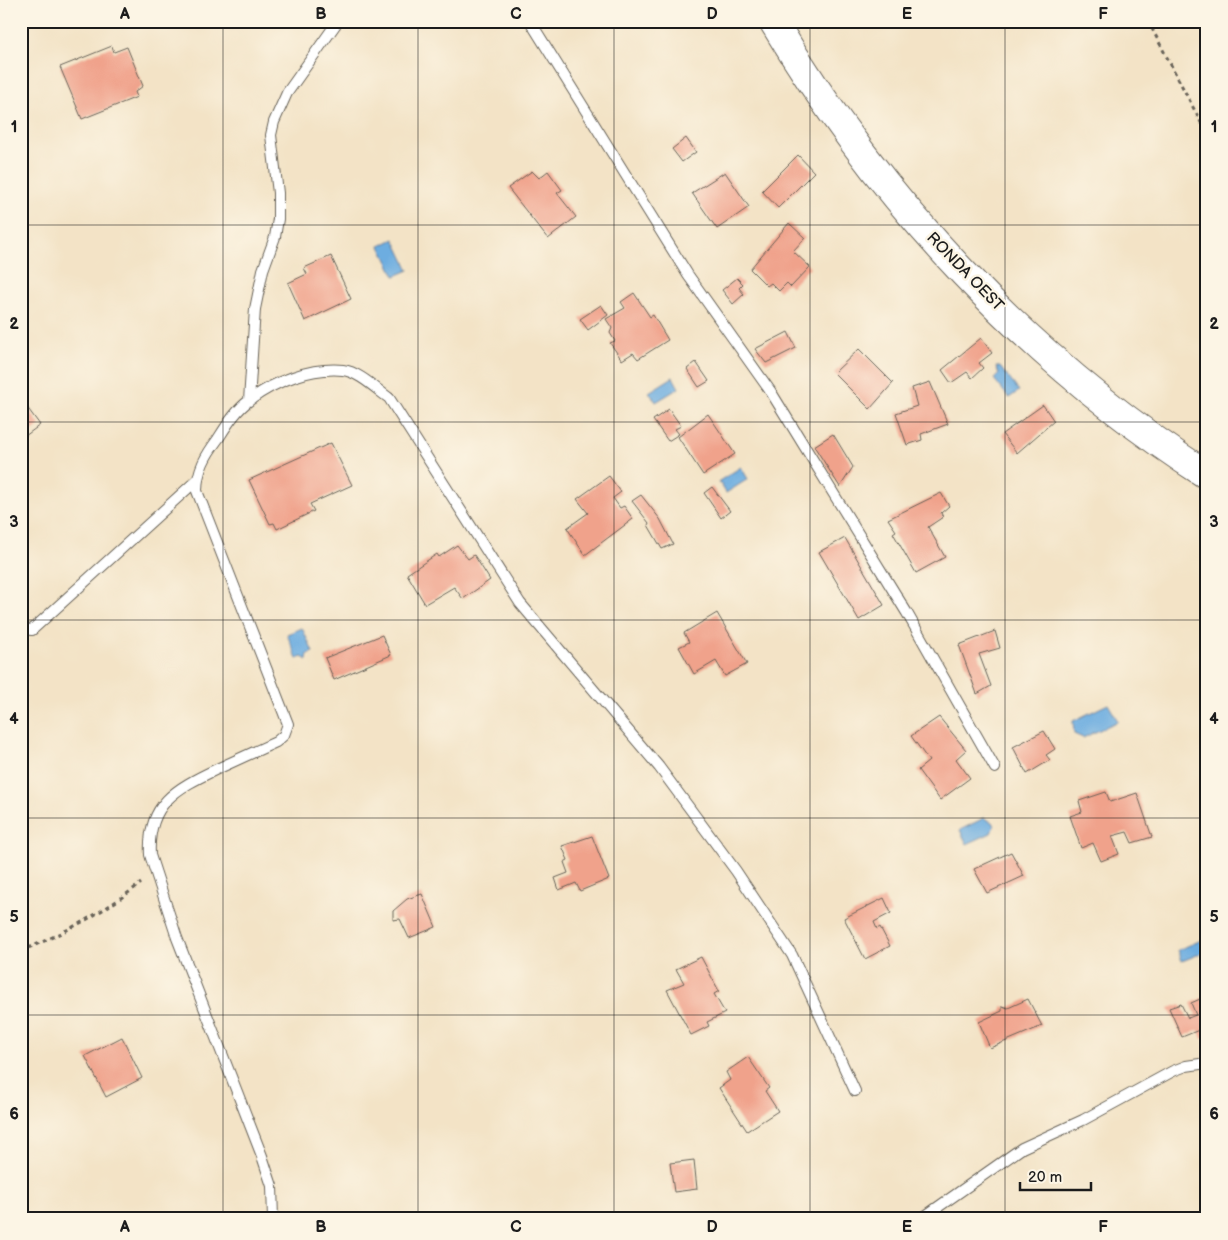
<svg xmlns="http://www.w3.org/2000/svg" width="1228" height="1240" font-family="'Balsamiq Sans',sans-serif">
<rect width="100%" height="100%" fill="#fcf5e5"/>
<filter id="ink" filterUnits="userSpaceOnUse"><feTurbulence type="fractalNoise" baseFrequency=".02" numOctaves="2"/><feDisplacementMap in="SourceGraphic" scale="10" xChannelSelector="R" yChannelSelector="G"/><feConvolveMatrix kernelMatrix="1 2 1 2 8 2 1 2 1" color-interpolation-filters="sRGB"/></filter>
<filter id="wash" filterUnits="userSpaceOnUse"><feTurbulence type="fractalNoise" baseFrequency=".0096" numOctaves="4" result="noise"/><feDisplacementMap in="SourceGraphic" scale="20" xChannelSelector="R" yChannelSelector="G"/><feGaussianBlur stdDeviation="1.12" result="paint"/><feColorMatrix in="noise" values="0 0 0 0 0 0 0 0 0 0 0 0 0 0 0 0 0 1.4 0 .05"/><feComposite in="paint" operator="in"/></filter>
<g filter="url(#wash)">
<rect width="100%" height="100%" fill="#f3e3c6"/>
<path fill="#6dade0" stroke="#44647e" d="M394,239l15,31 -14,6 -15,-30z
M996,367h4l19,24 -10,7 -15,-19 5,-5z
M673,377l6,11 -23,14 -7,-10z
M741,467l7,12 -22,14 -7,-12z
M302,628l11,24 -5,2 -1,6 -5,-3 -5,2 -10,-25z
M1108,704l10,17 -35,17 -9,-4 -1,-13z
M984,818l8,4 2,4 -3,7 -24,11 -7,-14z
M1204,939l3,12 -25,10 -4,-11z"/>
<g id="blocks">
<path fill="#f0a28b" d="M112,46l2,6 13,-5 16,39 -8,6 2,5 -55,22 -22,-52z
M686,138l10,14 -14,10 -10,-13z
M798,155l16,17 -36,36 -16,-17z
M532,171l7,7 9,-7 14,19 -5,3 19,24 -28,22 -40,-51z
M725,172l24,35 -32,22 -25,-36z
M789,223l16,15 -12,13 17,16 -19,20 -4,-4 -8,8 -8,-8 -4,3 -17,-17z
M331,256l20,43 -46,22 -17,-38 19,-9 -3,-6z
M737,278l6,6 -4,4 5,6 -11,10 -11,-14z
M634,293l16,24 3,-2 15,25 -30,19 -5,-6 -11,7 -12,-17 5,-2 -5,-8 2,-5 -6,-9 19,-11 -4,-6z
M601,305l7,10 -20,15 -8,-11z
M788,332l8,16 -30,15 -11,-14z
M981,338l11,15 -13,10 4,5 -11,10 -5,-6 -16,11 -9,-13z
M859,349l34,34 -23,26 -36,-36z
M696,362l13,19 -10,6 -12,-18z
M930,382l18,42 -27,10 1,6 -15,5 -11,-32 21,-7 -5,-18z
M21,399l19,26 -19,14z
M1043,405l11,16 -37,32 -15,-19z
M669,409l12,17 -6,3 4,5 -11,7 -15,-21z
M708,414l27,40 -32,21 -25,-38z
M833,434l20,33 -13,20 -26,-41z
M331,443l21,42 -42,19 4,7 -37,18 -3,-6 -4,1 -21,-44z
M609,476l12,16 -8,6 7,10 4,-2 9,13 -48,36 -18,-27 21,-15 -11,-14z
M712,487l18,24 -9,7 -17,-25z
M941,493l8,13 -8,7 2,4 -15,10 17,30 -29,16 -23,-40 3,-2 -8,-12z
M641,495l19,24 13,25 -11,5 -14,-24 1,-2 -17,-22z
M845,538l39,67 -25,15 -40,-68z
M457,545l11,14 6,-4 16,25 -27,19 -9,-12 -29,17 -18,-30 30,-20 2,3z
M717,613l30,51 -22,12 -9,-15 -22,13 -15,-27 10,-5 -5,-9z
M995,631l5,17 -21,6 12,32 -14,8 -18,-49z
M382,635l9,20 -57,25 -9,-22z
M939,717l27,33 -10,9 14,19 -30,22 -22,-30 11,-9 -18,-25z
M1044,731l11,18 -9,6 4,5 -23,14 -14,-27z
M1106,792l4,10 27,-9 15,44 -20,6 -5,-11 -15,4 7,18 -18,7 -8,-18 -12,5 -11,-32 12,-4 -3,-11z
M592,836l17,43 -29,12 -4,-8 -17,7 -4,-12 13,-5 -4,-11 4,-2 -6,-14z
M1011,852l13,24 -37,17 -13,-24z
M422,894l14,33 -27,11 -9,-19 -7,1v-9l14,-12z
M884,898l7,15 -17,9 3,7 3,-2 10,19 -25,13 -21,-41z
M701,957l18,34 -5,3 11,19 -18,9 2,4 -18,9 -24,-45 17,-7 -8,-14z
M1207,996v41l-5,2 -3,-9 -17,7 -13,-29 12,-4 7,14 8,-3 -5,-12z
M1028,999l14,27 -52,22 -11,-26 23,-11v-5l6,2z
M122,1037l20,41 -36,19 -21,-41z
M748,1057l21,31 -4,3 13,20 -31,20 -28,-43 11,-8 -4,-8z
M694,1160l3,29 -23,3 -4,-29z"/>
</g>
</g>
<g filter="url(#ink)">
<use href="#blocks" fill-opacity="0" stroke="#676258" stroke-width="1"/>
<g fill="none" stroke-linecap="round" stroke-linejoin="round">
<g stroke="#676258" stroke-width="12">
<path id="service" d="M530,21l158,254 83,117 136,221 88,155
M249,401l6,-92 8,-39 12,-33 3,-18v-26l-7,-58 3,-13 13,-29 51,-72
M21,629l11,1 165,-150
M273,1219l-1,-33 -10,-30 -85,-218 -27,-83c-3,-51 25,-66 67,-86 20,-9 39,-18 59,-27l8,-7 4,-11 -91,-233c0,-21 9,-36 21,-52 9,-14 18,-29 32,-39 25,-19 61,-33 93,-30 16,2 33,19 46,28l131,205 139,164 77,104 56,84 63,136
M921,1219l101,-71 61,-28 90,-49 13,-5 21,-3"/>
</g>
<g stroke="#676258" stroke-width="30">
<path id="secondary" d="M773,21c108,181 256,340 434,454"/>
</g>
<path stroke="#676258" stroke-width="3" stroke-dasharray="4 4" stroke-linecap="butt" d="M1148,21l59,113
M21,951c42,-17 85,-40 120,-68"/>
<use href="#service" stroke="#fff" stroke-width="10"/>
<use href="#secondary" stroke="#fff" stroke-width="28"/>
</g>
</g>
<path fill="none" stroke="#1c1c1c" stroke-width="1" stroke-opacity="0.55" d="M223,21v1198M418,21v1198M614,21v1198M810,21v1198M1005,21v1198M21,225h1186M21,422h1186M21,620h1186M21,818h1186M21,1015h1186"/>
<g text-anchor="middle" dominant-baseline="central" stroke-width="5" stroke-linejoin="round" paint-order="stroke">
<g font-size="16" fill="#1c1c1c" stroke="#fcf5e5">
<text transform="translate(965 272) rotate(46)">RONDA OEST</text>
</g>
</g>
<rect width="1228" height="1240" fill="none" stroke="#fcf5e5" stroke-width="55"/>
<path d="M1020 1182v8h71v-8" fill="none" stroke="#1c1c1c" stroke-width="2.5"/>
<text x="1028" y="1182" font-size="15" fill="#1c1c1c" stroke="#fcf5e5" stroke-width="4" paint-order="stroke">20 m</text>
<rect x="28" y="28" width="1172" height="1184" fill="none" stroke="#1c1c1c" stroke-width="2"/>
<g font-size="16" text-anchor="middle" font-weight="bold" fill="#1c1c1c">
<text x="125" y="19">A</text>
<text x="321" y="19">B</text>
<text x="516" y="19">C</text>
<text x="712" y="19">D</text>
<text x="907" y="19">E</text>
<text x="1103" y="19">F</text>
<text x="14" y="132">1</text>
<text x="1214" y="132">1</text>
<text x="14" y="329">2</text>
<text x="1214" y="329">2</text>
<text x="14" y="527">3</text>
<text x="1214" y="527">3</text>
<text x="14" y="724">4</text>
<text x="1214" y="724">4</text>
<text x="14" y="922">5</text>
<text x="1214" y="922">5</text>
<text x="14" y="1119">6</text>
<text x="1214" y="1119">6</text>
<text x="125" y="1232">A</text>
<text x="321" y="1232">B</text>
<text x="516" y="1232">C</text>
<text x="712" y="1232">D</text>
<text x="907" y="1232">E</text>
<text x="1103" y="1232">F</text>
</g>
</svg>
